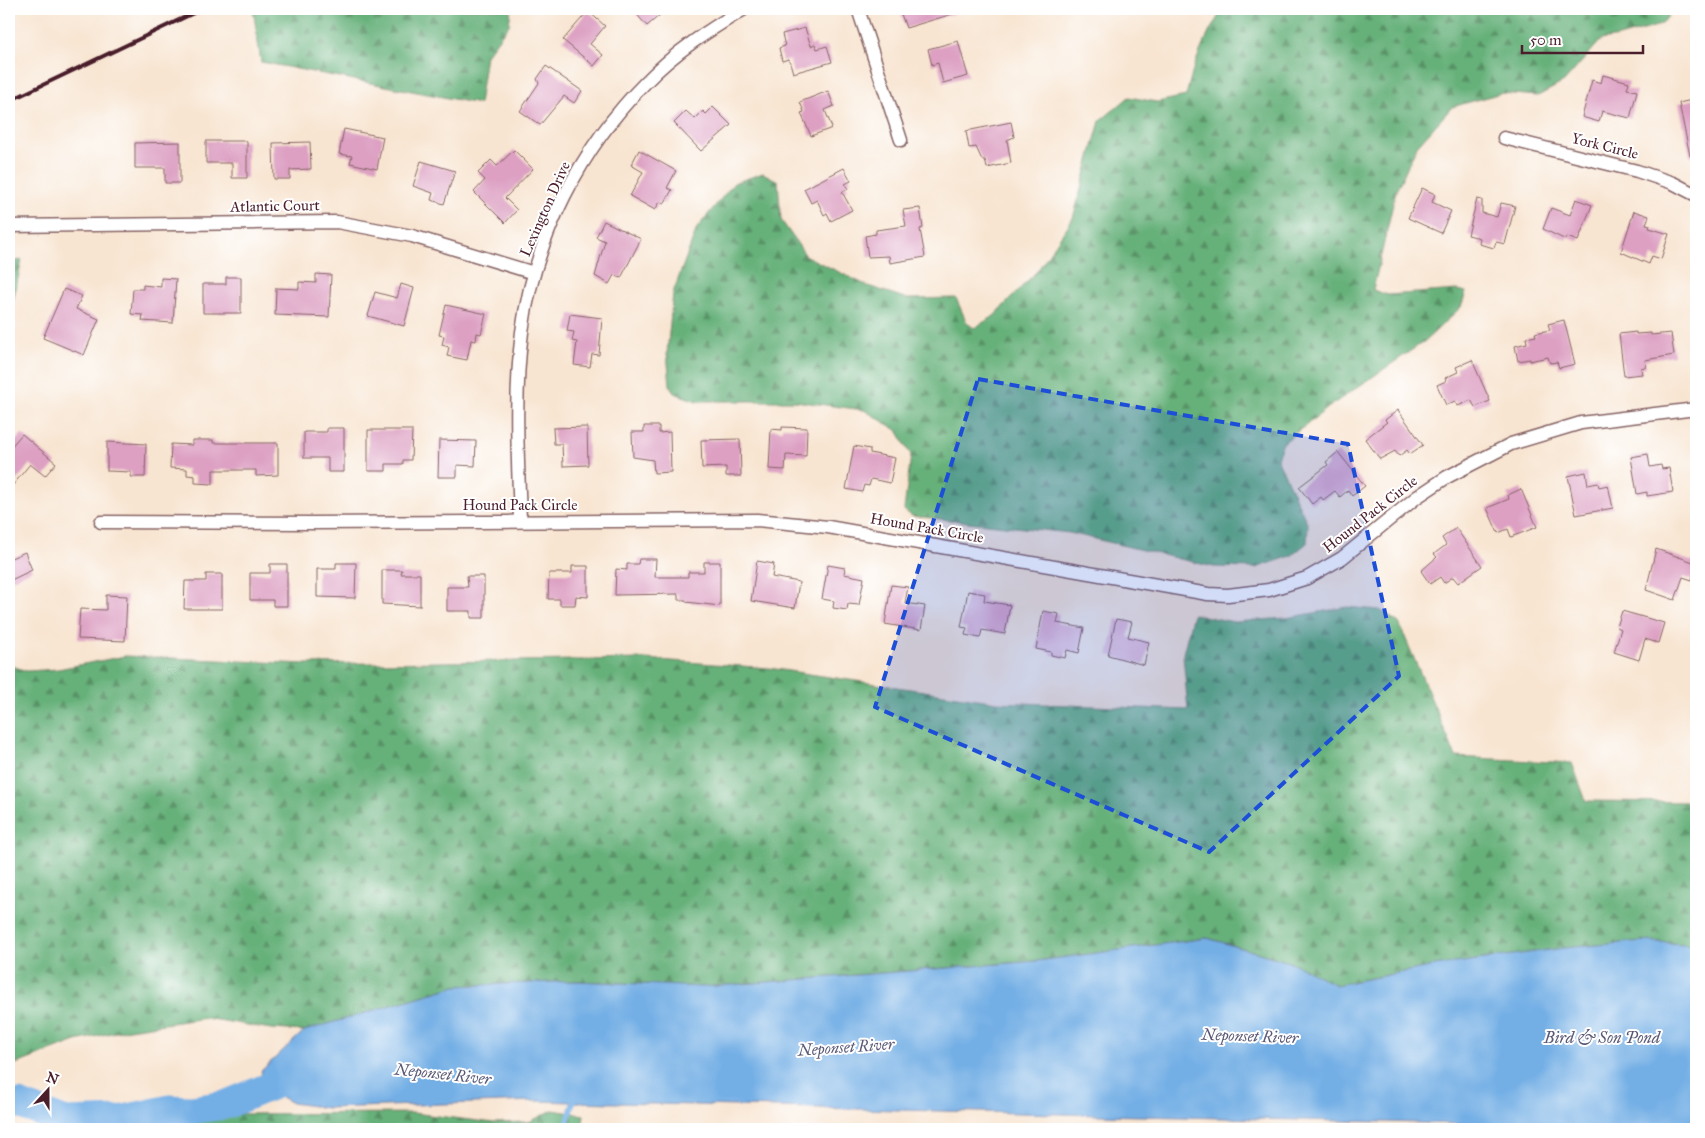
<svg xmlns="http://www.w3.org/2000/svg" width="1705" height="1138" font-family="'IM FELL Great Primer',serif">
<defs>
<pattern id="forest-firs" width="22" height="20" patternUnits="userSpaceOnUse" patternTransform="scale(1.25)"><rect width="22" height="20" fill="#66b17a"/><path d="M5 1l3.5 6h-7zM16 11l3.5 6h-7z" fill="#568f64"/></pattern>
</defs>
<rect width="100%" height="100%" fill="#fff"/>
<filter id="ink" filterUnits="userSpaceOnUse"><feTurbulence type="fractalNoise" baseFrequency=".02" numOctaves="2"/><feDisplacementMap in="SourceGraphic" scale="10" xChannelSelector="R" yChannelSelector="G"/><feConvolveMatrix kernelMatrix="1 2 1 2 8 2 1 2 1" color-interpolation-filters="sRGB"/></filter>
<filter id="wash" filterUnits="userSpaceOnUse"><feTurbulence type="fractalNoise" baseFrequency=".0096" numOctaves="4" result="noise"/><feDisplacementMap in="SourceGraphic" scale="20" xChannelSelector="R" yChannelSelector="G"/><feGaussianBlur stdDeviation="1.12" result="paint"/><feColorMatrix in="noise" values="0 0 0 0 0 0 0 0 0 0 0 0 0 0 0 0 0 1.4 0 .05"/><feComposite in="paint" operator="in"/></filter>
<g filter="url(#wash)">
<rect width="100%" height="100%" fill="#f8e5d1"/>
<path fill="url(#forest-firs)" stroke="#586852" d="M253,9h258l-2,16 -23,30 -7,49 -218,-42z
M1223,9h451l-13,16 -42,12 -18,3 -37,42 -26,14 -37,-3 -49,14 -35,39 -21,45 -23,99 15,5 69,-5 9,2 -5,15 -36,34 -92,63 -50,39 -6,15 31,67 -1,18 -16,13 -35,12 -42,-1 -144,-34 -158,-17 -8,-6 7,-55 -14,-25 -33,-20 -69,-9h-98l-23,-8 -4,-8 -3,-32 6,-60 24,-65 37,-45 29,-10 15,8 3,39 25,36 62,30 40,13 48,-1 11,25 7,5 20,-12 44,-46 35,-52 27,-97 29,-24 28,5 29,-6c8,-34 18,-58 37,-87z
M22,260l-12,54 -1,50v-102z
M1347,607l33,3 19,13 57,134 116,6 14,38 110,1v143l-52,-4 -81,7 -129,18 -98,19 -43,-22 -86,-25 -170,23 -334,26 -126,-6 -121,5 -152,45 -33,-2 -65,-11 -77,11 -53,12 -67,26v-402l18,6 31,-2 67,-13 182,8 338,-5 124,9 228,34 191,8 -5,-56 10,-40 41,8 52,-4z
M553,1110l31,5 -2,14h-424l75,-15 180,-1 81,10 35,-1z"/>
<path fill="#73afe5" stroke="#5e6788" d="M1207,938l86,25 43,22 98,-19 129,-18 81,-7 52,4v184h-197l-37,-5 -928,-23 -207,7 -35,-5 -27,-15 -4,-17 43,-40 152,-45 121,-5 126,6 334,-26z"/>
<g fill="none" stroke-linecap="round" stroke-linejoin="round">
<path stroke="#73afe5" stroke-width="5" d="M565,1129l10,-32"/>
<path stroke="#73afe5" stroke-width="29" d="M9,1105l10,-1 47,18 54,-2 50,-11 21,1 34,-5 75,-31"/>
</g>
<g id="blocks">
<path fill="#dda0c3" d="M632,9h35l-20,17z
M909,9h50v3l-53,16 -5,-14 9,-3z
M588,11l17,15 -15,18 13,11 -9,11 -31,-26z
M805,28l6,18 4,-2 2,5 10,-3 5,16 -39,11 -4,-14 -7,2 -3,-13 6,-2 -3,-12z
M958,41l10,35 -25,7 -5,-20 -6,2 -4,-16z
M546,66l36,25 -8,12 -10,-7 -24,29 -20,-14 19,-28 -2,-4z
M1603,75l26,7 -2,7 10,2 -7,27 -28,-7 -3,11 -17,-5 10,-37 9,3z
M828,91l6,15 -9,4 7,18 -21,8 -10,-23 3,-1 -4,-10z
M1696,99v56l-6,1 -11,-53z
M713,107l18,18 -30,26 -27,-28 12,-12 9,8 8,-8 3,3z
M1011,122l3,15 -7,3 4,23 -24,5 -2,-8h-3l-6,-13 -7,1 -3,-17z
M344,129l39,8 -6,32 -27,-6 2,-7 -13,-2z
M206,141h41v37h-15v-15h-26z
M180,142v41h-15v-15h-30v-25z
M310,142l1,27 -21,1v9h-16l-1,-36z
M514,150l19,19 -28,29 12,12 -12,13 -31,-31 11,-12 -7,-7 13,-13 6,6z
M639,150l37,21 -9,17 5,2 -8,14 -4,-2 -5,8 -25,-14 13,-24 -12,-7z
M421,161l34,10 -11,33 -13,-4 2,-7 -20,-7z
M844,168l7,13 -6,3 3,5 -6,3 10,18 -21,11 -4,-8 -3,2 -7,-15 -6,3 -7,-14z
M1422,188l13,6 -3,8 19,9 -10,22 -33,-15z
M1477,199l5,1v13l15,4 4,-14 14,3 -10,38 -9,-2 -2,6 -15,-4 1,-6 -12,-3z
M1576,199l16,6 -14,36 -11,-4 -1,3 -23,-11 8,-21 19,7z
M920,208l3,20 -3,1 5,28 -35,6 -1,-7 -21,1 -3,-21 11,-2v-4l30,-4 -3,-16z
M1634,211l15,5 -3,8 4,1 -1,3 20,6 -8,25 -9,-3 -3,8 -28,-12z
M604,221l37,18 -20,39 -7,-3 -5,9 -14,-8 10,-35 -9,-4z
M316,274l15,1 -2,42 -54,-2 1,-27 23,1v-7l17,1z
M226,277h15v36h-38v-29h23z
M161,278l15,1 -3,44 -31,-2 1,-6 -12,-1 2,-25h10v-4l18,2z
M401,284l13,4 -10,38 -36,-10 7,-24 22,6z
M64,289l18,7 -6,13 23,10 -15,36 -41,-17z
M446,305l40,9 -5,20 -4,-1 -1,8 -5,-1 -4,20 -20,-4 2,-9 -7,-2 2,-9 -5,-1z
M570,314l32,4 -3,37 -7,-1 -2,13 -16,-2 3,-23 -5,-1 2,-9 -7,-1z
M1564,320l11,44 -16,4 -2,-6 -7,1 -2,-6 -18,4v-2l-12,2 -3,-15 12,-3 -1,-5 10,-2 -1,-3 15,-3 -2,-6z
M1636,332v2l15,-1v2l20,-2 3,22 -29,5 1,7 -5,1 1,6 -18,2 -5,-42z
M1472,360l18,41 -15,6 -4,-7 -13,6 -3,-5 -9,4 -9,-20 9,-4 -1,-3 13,-6 -2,-5z
M1398,410l25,35 -13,9 -3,-4 -8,6 -4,-5 -15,8 -15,-20 22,-17 -2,-2z
M644,426h15v7l11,-1 1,40 -17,1 -1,-13 -20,-3 -1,-25h12z
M587,427l1,38 -25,1 -1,-22h-8l-1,-16z
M782,427l25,1 -1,28 -20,-1 -1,15 -16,-1 2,-40 11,1z
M327,428h17v44h-16v-14h-24v-26h23z
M368,430h44l-1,30h-8v4h-17v7h-18z
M22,434l34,29 -11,13 -15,-12 -21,26v-41z
M740,439l1,37h-15v-9l-24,1 -1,-28z
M192,440h21v3h65v32l-22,1v-6h-43v14l-18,-1v-7l-8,-1v-6l-17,-1 1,-24 21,1z
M439,440l37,1 -1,25 -18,-1v12h-19z
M107,442l39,2 -1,33h-14v-5l-24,-1z
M854,446l16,3v4l25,5 -5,25 -19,-4 -2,7 -5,-1 -2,7 -16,-3z
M1338,452l27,34 -13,10 -4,-6 -8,7 -5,-6 -12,9 -2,-3 -9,7 -13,-17 29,-22 -2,-3z
M1648,454l2,13 11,-2 1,4 7,-1 4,24 -26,4v-4l-10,2 -6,-37z
M1586,472l2,13 10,-2 1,4 9,-2 5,23 -37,7 -8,-39z
M1521,489l16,38 -26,10 -3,-8 -10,4 -11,-25 22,-9 -1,-4z
M1456,528l26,38 -24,17 -5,-6 -9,6 -4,-6 -10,7 -9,-13 16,-14 -3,-3 12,-9 -4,-7z
M1656,549l40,14 -4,17 -9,-3 -8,23 -29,-10z
M25,552l7,18 -23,11v-22z
M639,559h17l-1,18h33v-5h16v-10h16v44l-34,-4v-2h-8v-6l-63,1 1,-26 11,1v-6h11z
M757,561l17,3 -2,13 27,5 -4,26 -44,-7z
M336,563h20l-1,35 -38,-1v-28h19z
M270,564h17v42h-14v-6h-23v-27h20z
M828,565l17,3 -1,6 20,4 -5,27 -11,-1 -1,6 -14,-2 1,-7 -12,-2z
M572,566h16v31l-12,-1 -1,9h-15v-6h-12l1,-26h23z
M382,570h20l-1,4h19v32l-38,-2z
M206,574h16v35h-38l1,-28h21z
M467,576h17v42h-13v-7h-24v-24h21z
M891,585l17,2 -3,16 20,3 -4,24 -36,-6z
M968,591l17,3 -1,7 26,4 -5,29 -23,-4 -2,8 -15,-3 2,-7 -6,-1z
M106,595l21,1 -2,45 -47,-2 2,-30 26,1z
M1043,611l16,3 -2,9 27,5 -5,25 -12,-3 -2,8 -14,-3v-3l-15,-3z
M1622,611l42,12 -6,20 -13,-4 -6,21 -25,-8 7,-23 -4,-2z
M1116,619l16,3 -4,15 21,5 -5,23 -36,-10z"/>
</g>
</g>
<g filter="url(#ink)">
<use href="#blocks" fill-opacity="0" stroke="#876465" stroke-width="1"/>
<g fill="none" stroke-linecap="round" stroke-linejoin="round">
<g stroke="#876465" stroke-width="15">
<path id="minor" d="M858,9l43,131
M1504,138l133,33 36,12 23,12
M9,226l328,-4 75,14 122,37
M520,521c-2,-63 -6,-126 2,-189 12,-93 59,-185 125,-251 28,-29 62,-51 97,-72
M101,522l212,1 444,-3 71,7 380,67 20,1 41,-5 38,-12 35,-20 75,-61 30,-20 64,-33 70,-21 115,-14"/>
</g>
<use href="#minor" stroke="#fff" stroke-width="12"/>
<path stroke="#4a1f2b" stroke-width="4" d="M9,101l193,-92"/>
</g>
</g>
<path fill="#1d4ed8" fill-opacity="0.2" stroke="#1d4ed8" stroke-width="4" stroke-dasharray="10 6" stroke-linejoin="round" d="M978,379l370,65 51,232 -190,176 -334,-145z"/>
<g text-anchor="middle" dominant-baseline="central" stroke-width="4" stroke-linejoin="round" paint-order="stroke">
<g font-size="15" fill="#4a1f2b" stroke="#fff">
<text transform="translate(1605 146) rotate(14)">York Circle</text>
<text transform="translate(275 206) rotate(-1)">Atlantic Court</text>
<text transform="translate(545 209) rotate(-66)">Lexington Drive</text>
<text x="520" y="505">Hound Pack Circle</text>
<text transform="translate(1370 514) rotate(-38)">Hound Pack Circle</text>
<text transform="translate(927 528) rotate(10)">Hound Pack Circle</text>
</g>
<g font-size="16" font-style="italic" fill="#5a5975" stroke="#fff">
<text transform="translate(1250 1036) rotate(2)">Neponset River</text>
<text x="1602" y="1037">Bird &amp; Son Pond</text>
<text transform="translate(846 1047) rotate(-4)">Neponset River</text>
<text transform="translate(443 1074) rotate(6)">Neponset River</text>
</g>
</g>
<rect width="1705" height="1138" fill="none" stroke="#fff" stroke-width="30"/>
<g transform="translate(48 1090) rotate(21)" stroke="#ffffff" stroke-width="4" paint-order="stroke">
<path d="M0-4L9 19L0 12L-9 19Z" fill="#4a1f2b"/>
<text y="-8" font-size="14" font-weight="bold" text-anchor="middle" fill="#4a1f2b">N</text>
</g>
<path d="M1522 45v8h121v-8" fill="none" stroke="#4a1f2b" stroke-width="2.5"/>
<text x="1530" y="45" font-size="15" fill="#4a1f2b" stroke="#ffffff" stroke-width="4" paint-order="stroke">50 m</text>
</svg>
